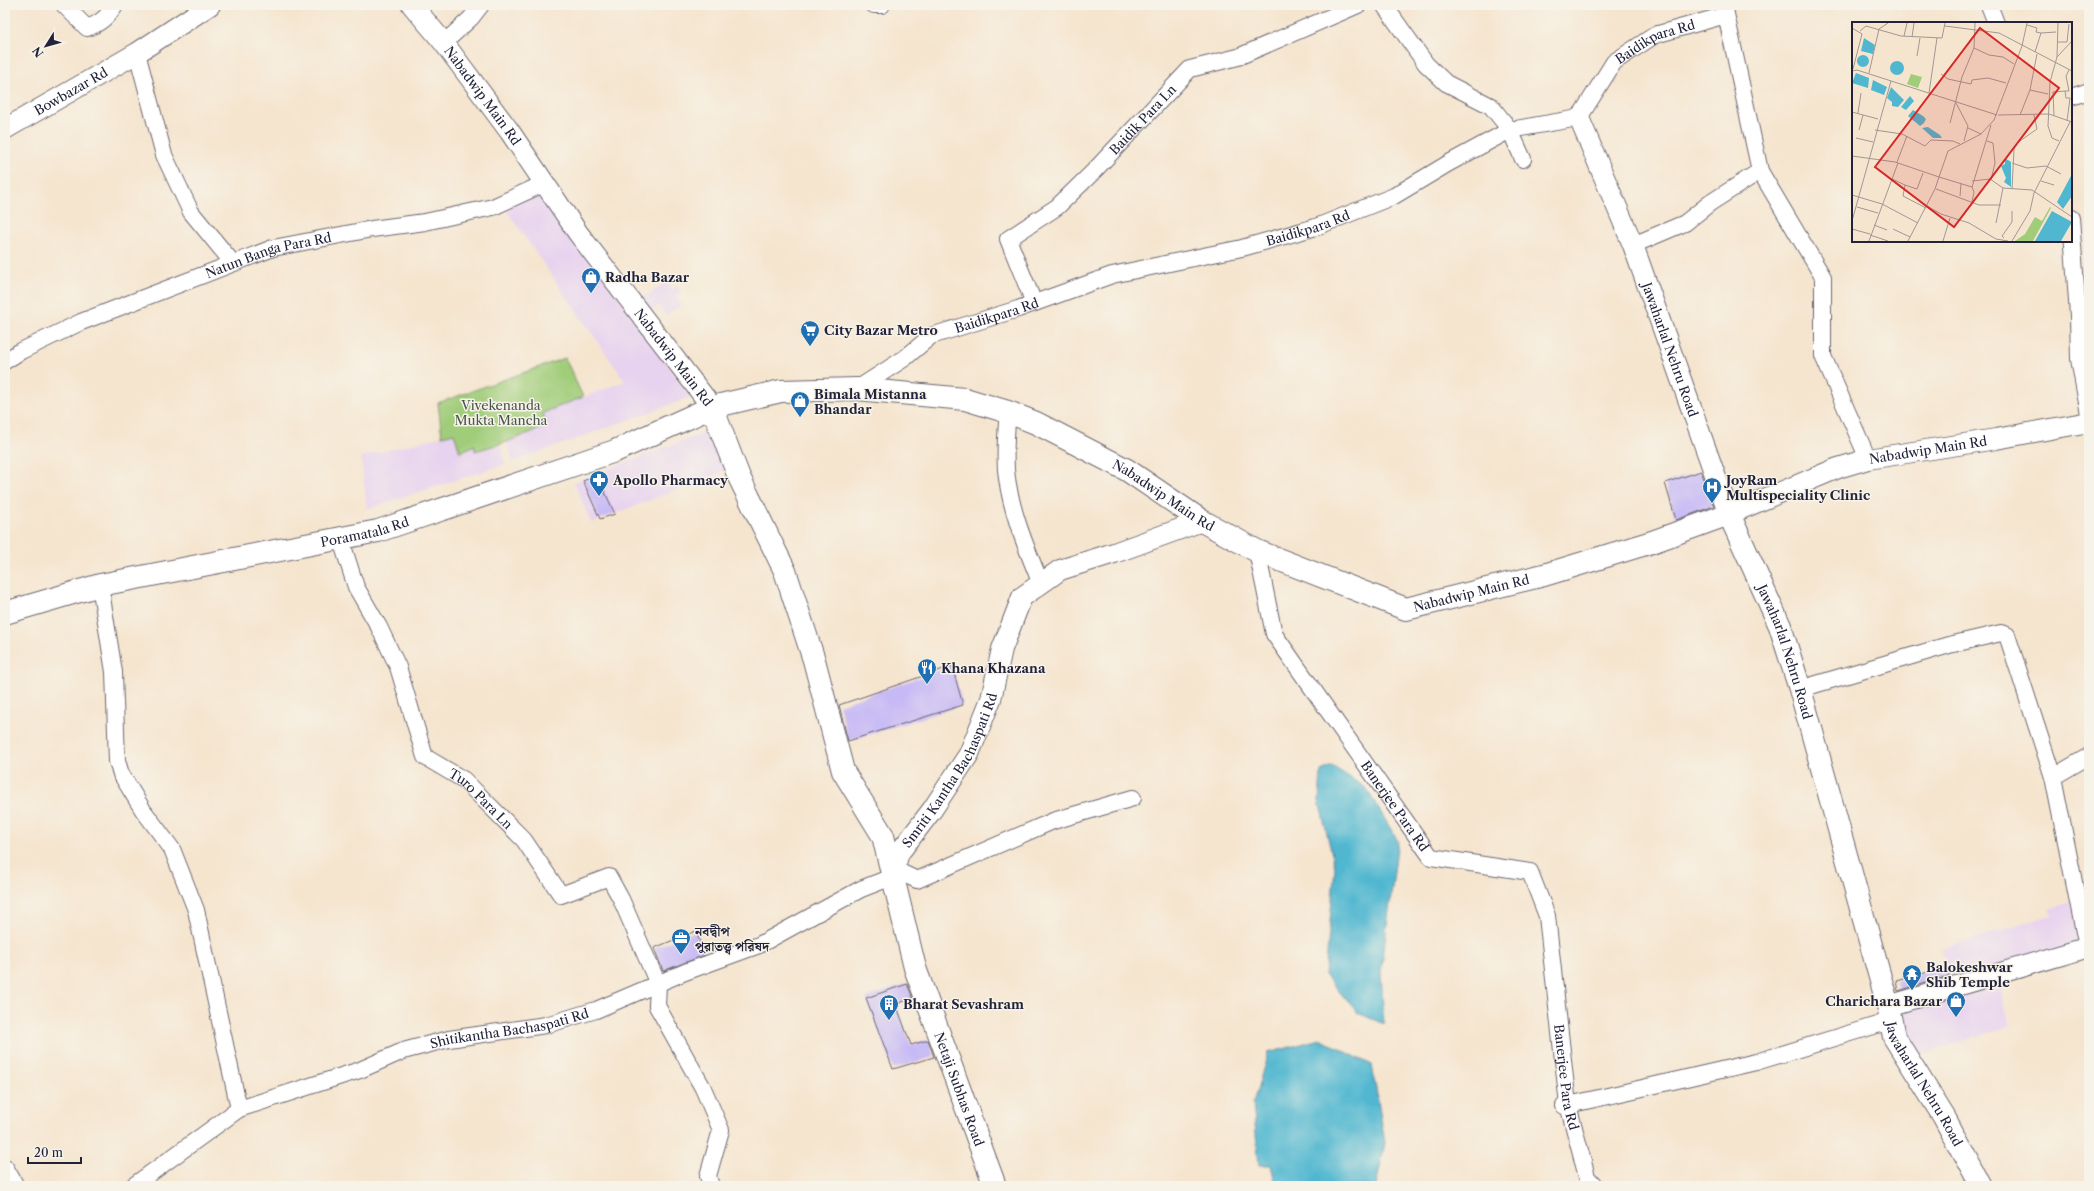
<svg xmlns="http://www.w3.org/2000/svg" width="2094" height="1191" font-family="'Libre Caslon Text','Noto Serif Bengali',serif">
<rect width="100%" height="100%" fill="#f7f3e8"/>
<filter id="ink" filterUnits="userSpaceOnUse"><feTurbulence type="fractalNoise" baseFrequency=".025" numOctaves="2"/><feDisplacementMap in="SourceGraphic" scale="8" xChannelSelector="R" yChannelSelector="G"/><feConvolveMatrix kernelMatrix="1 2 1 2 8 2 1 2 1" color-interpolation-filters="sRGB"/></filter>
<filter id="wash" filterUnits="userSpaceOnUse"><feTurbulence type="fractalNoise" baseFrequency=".012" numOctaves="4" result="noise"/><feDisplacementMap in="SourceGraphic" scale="16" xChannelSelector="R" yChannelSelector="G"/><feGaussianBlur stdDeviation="0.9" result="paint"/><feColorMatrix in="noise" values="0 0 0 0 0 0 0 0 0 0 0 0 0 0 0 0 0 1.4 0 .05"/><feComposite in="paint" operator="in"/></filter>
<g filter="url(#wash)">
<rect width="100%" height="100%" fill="#f5e5cf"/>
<path fill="#e7d2ef" d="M541,189l150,208 -178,65 -6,-20 40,-16 -5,-13 83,-32 -121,-174z
M667,282l5,8 5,-4 5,7 -6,4 5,8 -15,11 -7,-11 -11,8 -9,-13z
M709,431l18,39 -136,53 -17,-41z
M454,433l21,12v5l26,-4 4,18 -138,45 -6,-52z
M2074,900l10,44 -131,38 -11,-33 109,-34 -2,-7z
M1998,979l12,47 -94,30 -14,-47z"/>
<path fill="#a1cd7a" stroke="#62785a" d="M565,358l18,39 -40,16 4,13 -40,16 -32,9v-6l-15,7 -6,-19 -12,3 -4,-33z"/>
<path fill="#51b7d0" stroke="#3a6c86" d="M1332,766l34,22 32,53 -17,131 3,52 -26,-11 -33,-38 10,-108 -16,-66 2,-30z
M1320,1039l52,26 13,78 -9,43h-100l-5,-21h-12l-6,-62 15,-50z"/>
<g id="blocks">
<path fill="#c7b9f5" d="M1701,471l13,35 -38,14 -11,-37z
M597,475l18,39 -15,5 -17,-38z
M952,666l11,39 -115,36 -9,-36z
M696,931l9,24 -42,16 -9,-23z
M1946,967l3,9 -51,15 -2,-10z
M907,984l6,14 -17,6 15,41 17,-5 6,17 -41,12 -27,-71z"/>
</g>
</g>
<g filter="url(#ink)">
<use href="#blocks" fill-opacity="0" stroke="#6c666f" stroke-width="1"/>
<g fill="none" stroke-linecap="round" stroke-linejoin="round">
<g stroke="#6c666f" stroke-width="18">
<g id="minor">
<path d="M64,5l23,23c14,-5 20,-11 28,-23"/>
<path d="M874,5h8"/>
<path d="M1384,5l42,59 20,19 45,23 19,24 13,29"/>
<path d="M1724,5l36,166 63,106v79l45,103"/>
<path d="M1989,5l7,18"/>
<path d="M444,43l27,-25 10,-13"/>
<path d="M137,53l27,102 27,57 41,50"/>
<path d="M2071,97l18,-6"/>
<path d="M2071,218l7,97 1,44 10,55"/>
<path d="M1633,245l52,-22 25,-20 50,-32"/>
<path id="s1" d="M1034,303l-26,-64 49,-32 36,-35 97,-103 48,-12 120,-52"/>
<path id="s2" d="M5,361l16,-10 60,-29 192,-74 99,-19 53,-7 68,-15 50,-23"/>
<path id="s3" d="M857,389l48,-31 26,-22 87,-27 94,-34 130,-27 74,-21 78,-31 55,-33 61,-33 69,-12 35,-56 41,-27 71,-20"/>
<path d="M1008,412c-2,19 -3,39 -2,58 4,40 20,77 35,114"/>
<path id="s4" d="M341,540l15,47 23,40 19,40 27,90 39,23 60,60 37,55 48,-18 12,22 37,85 -1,22 46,82 18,42 -13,46 3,10"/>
<path id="s5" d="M1257,551l17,83 157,223 99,15 17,44 21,189 19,72 8,9"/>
<path d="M100,585l14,87 3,89 4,13 22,36 29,39 24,61 43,199"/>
<path d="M1800,689l149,-44 52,-12 6,2 46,142"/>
<path d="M2087,947l-34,-170 36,-21"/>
<path d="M1564,1106l192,-44 134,-41"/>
<path d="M5,1167l11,19"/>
<path id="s6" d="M133,1186l106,-77 121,-39 43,-19 46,-12 97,-14 50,-15 89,-38 74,-27 102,-56 41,-16 15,7 136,-59 80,-23"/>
</g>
</g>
<g stroke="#6c666f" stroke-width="22">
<g id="tertiary">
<path id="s7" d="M412,5l32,38 66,89 68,101 134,174"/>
<path id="s8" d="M1579,118l54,127 96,269 109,-46 30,-9 128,-20 93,-17"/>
<path id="s9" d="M5,129l132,-76 73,-48"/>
<path id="s10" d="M892,876l7,-23 33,-43 37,-56 22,-55 11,-50 20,-52 38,-27 54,-17 88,-32"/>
<path d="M1888,1006l201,-59"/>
</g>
</g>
<g stroke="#6c666f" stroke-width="24">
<g id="secondary">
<path id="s11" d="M712,407l27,70 46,94 29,89 29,111 40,65 32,132 80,218"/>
<path id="s12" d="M5,613l95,-28 278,-54 237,-80 97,-44 69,-16 76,-2 108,10 43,13 28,11 91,47 75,51 55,30 149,58 138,-34 108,-33 77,-28 51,112 20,63 88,317 6,31 50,80 37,69"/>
</g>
</g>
<use href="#minor" stroke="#fff" stroke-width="16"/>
<use href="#tertiary" stroke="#fff" stroke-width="20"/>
<use href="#secondary" stroke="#fff" stroke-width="22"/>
</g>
</g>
<defs>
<g id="shop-pin" transform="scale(1)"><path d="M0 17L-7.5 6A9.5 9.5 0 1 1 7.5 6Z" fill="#1f6fb2" stroke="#f7f3e8"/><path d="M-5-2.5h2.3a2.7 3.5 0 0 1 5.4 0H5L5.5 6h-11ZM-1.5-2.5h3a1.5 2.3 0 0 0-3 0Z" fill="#fff"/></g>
<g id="supermarket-pin" transform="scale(1)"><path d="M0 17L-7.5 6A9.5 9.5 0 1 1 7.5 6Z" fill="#1f6fb2" stroke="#f7f3e8"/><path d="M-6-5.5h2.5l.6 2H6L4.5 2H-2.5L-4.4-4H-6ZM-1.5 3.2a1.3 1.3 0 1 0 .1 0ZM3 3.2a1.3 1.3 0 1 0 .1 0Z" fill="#fff"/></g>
<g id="pharmacy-pin" transform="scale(1)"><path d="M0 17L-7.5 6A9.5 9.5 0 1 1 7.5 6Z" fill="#1f6fb2" stroke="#f7f3e8"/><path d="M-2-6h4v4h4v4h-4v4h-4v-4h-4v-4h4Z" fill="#fff"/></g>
<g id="hospital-pin" transform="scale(1)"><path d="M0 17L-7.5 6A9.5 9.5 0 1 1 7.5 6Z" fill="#1f6fb2" stroke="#f7f3e8"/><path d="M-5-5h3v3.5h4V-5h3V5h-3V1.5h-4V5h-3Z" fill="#fff"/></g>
<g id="restaurant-pin" transform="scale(1)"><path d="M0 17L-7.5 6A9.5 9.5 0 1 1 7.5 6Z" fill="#1f6fb2" stroke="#f7f3e8"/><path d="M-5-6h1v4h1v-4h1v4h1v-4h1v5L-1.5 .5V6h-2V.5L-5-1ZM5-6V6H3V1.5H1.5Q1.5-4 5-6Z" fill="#fff"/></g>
<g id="office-pin" transform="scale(1)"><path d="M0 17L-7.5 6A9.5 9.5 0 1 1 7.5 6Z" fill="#1f6fb2" stroke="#f7f3e8"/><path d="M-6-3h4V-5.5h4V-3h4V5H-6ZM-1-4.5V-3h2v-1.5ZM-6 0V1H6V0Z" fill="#fff"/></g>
<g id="temple-pin" transform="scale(1)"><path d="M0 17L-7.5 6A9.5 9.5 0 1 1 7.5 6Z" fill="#1f6fb2" stroke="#f7f3e8"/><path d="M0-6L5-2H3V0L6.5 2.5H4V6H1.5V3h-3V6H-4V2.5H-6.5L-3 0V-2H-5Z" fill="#fff"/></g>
<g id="building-pin" transform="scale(1)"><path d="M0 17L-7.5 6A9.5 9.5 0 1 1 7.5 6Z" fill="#1f6fb2" stroke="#f7f3e8"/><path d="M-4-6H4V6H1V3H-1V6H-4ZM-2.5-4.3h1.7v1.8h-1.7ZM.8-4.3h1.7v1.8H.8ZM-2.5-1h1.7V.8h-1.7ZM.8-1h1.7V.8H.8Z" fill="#fff"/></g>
</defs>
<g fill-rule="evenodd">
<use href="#shop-pin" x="591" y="277"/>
<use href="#supermarket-pin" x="810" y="330"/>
<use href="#shop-pin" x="800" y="401"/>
<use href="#pharmacy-pin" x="599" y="480"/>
<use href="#hospital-pin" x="1712" y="487"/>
<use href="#restaurant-pin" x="927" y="668"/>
<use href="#office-pin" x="681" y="938"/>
<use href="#temple-pin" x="1912" y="974"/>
<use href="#shop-pin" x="1956" y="1001"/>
<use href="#building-pin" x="889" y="1004"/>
</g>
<g text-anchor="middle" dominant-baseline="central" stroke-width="3" stroke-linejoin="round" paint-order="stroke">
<g font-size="13" fill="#22223b" stroke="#f7f3e8">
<text stroke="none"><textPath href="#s3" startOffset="892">Baidikpara Rd</textPath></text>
<text stroke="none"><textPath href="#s9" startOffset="76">Bowbazar Rd</textPath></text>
<text stroke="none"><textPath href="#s7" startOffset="115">Nabadwip Main Rd</textPath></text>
<text stroke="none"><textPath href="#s1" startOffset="250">Baidik Para Ln</textPath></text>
<text stroke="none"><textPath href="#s3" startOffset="484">Baidikpara Rd</textPath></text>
<text stroke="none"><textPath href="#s2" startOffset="285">Natun Banga Para Rd</textPath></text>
<text stroke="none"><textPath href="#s3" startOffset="160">Baidikpara Rd</textPath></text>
<text stroke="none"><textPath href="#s8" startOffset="249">Jawaharlal Nehru Road</textPath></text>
<text stroke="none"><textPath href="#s7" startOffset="439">Nabadwip Main Rd</textPath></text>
<text stroke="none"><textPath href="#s8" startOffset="634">Nabadwip Main Rd</textPath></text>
<text stroke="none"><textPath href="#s12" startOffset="1216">Nabadwip Main Rd</textPath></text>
<text stroke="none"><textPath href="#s12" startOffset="369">Poramatala Rd</textPath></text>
<text stroke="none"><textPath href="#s12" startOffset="1552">Nabadwip Main Rd</textPath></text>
<text stroke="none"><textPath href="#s12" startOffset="1971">Jawaharlal Nehru Road</textPath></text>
<text stroke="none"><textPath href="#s10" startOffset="122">Smriti Kantha Bachaspati Rd</textPath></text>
<text stroke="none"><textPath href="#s4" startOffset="304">Turo Para Ln</textPath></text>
<text stroke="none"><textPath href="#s5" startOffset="295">Banerjee Para Rd</textPath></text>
<text stroke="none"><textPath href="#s6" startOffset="414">Shitikantha Bachaspati Rd</textPath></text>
<text stroke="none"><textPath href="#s5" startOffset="667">Banerjee Para Rd</textPath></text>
<text stroke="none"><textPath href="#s12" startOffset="2427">Jawaharlal Nehru Road</textPath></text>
<text stroke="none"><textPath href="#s11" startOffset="729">Netaji Subhas Road</textPath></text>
</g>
<g font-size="13" font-weight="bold" fill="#22223b" stroke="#f7f3e8" text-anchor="start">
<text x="605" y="277">Radha Bazar</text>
<text x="824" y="330">City Bazar Metro</text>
<text x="814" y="394">Bimala Mistanna<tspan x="814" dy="15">Bhandar</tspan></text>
<text x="613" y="480">Apollo Pharmacy</text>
<text x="1726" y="480">JoyRam<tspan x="1726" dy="15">Multispeciality Clinic</tspan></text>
<text x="941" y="668">Khana Khazana</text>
<text x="695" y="931">নবদ্বীপ<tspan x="695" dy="15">পুরাতত্ত্ব পরিষদ</tspan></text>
<text x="1926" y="967">Balokeshwar<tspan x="1926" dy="15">Shib Temple</tspan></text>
<text x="1942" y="1001" text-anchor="end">Charichara Bazar</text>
<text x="903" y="1004">Bharat Sevashram</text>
</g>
<g font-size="13" fill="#48554e" stroke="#f7f3e8">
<text x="501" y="405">Vivekenanda<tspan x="501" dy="15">Mukta Mancha</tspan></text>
</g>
</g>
<g transform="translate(1852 22)">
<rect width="220" height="220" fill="#f5e5cf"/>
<path d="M59,52l11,3 -4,11 -11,-4zM198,185l1,1 -18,33h-18l10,-7 10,-17 7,4z" fill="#a1cd7a"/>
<path d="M12,16l11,7 -2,9 -12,-3zM5 39a6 6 0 1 1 12 0a6 6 0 1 1-12 0ZM38 46a7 7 0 1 1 14 0a7 7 0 1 1-14 0ZM4,51l13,5 -1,10 -16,-5zM21,58l14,7 -3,8 -13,-5zM39,65l13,13 -6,7 -6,-1v-4l-5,-4zM58,74l4,5 -8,9 -5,-3zM61,88l10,6 3,3 -2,4 -4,3 -12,-10zM76,105l12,8 2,3h-9l-11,-10zM153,136l6,4v25l-7,-5 2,-4 -5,-12 4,-2zM220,152v22l-9,13 -6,-7zM200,189l20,11 -11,19h-26z" fill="#51b7d0"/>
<path fill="none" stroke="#a19794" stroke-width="1" d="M175,3l10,3 -1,4 5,1 15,-1M93,4l54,7 73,38M0,6l10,6 -9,35M8,9l6,-5 35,10 41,2 3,-15M52,14l3,-13M60,15l2,-14M205,20h10l2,-18M122,26l15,7 14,2 11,7M183,30l6,-19M65,34l3,-18M205,35l1,-34M0,49l5,-1 140,45M17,51l10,-44 9,-6M89,52l7,5 23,5 1,-4 16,-2 18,5M178,68l18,4M77,71l8,-55M104,81l12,23 -4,15M0,90l26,7M6,91l3,-20M146,93l51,-1 23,8M168,93l10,-25 7,-36M202,94l-1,-24 12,-1M215,99l3,-23h-4l-1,-7h4l-3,-15 3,-6M98,101l12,-46 12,-29 1,-25M116,106l13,6M7,108l4,-15M23,108l27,4 23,12 6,-6 22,1 7,3M4,116l17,4M135,119l6,2 2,20 -4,17M207,119l-7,-3 -4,-12 2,-44 7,-25 15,-16M0,134l43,6 44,15 9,-26 33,-17 13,-14 28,-74 5,-23M45,140l10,-26M160,141l15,5 19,-2 15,8M40,157l13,6 -2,11 23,12M120,159l18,-2 13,9 29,2 40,27M189,159l13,4M53,163l12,4 6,-16M84,167l43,16h22M160,167l2,-40 3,-6 20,-14 -3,-14M0,173l30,9 36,19M108,174l1,-12M120,180l2,-10 -2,-5 19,-62M75,184l14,8 28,9 27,16 12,2M5,185l21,6M0,199l39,-140M144,201l7,-35M22,203l13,5M0,207l18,5M41,207l17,8M18,213l18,6M152,216l-2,-2 10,-14v-11M17,219l29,-78M56,219l27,-52 4,-12 33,10M91,219l7,-23M160,219l18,-30 4,-18 36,-71"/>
<path fill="#d62828" fill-opacity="0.15" stroke="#d62828" stroke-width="2" d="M128,6l79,60 -105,139 -79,-60z"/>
<rect width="220" height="220" fill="none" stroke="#22223b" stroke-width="2"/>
</g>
<rect width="2094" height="1191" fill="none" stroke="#f7f3e8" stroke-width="20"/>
<g transform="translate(46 46) rotate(233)" stroke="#f7f3e8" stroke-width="3" paint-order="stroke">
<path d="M0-3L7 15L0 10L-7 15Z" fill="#22223b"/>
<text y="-6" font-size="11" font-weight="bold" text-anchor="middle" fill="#22223b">N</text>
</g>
<path d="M28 1157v6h53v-6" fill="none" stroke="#22223b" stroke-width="2"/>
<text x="34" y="1157" font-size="12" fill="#22223b" stroke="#f7f3e8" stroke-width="3" paint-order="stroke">20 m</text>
</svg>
